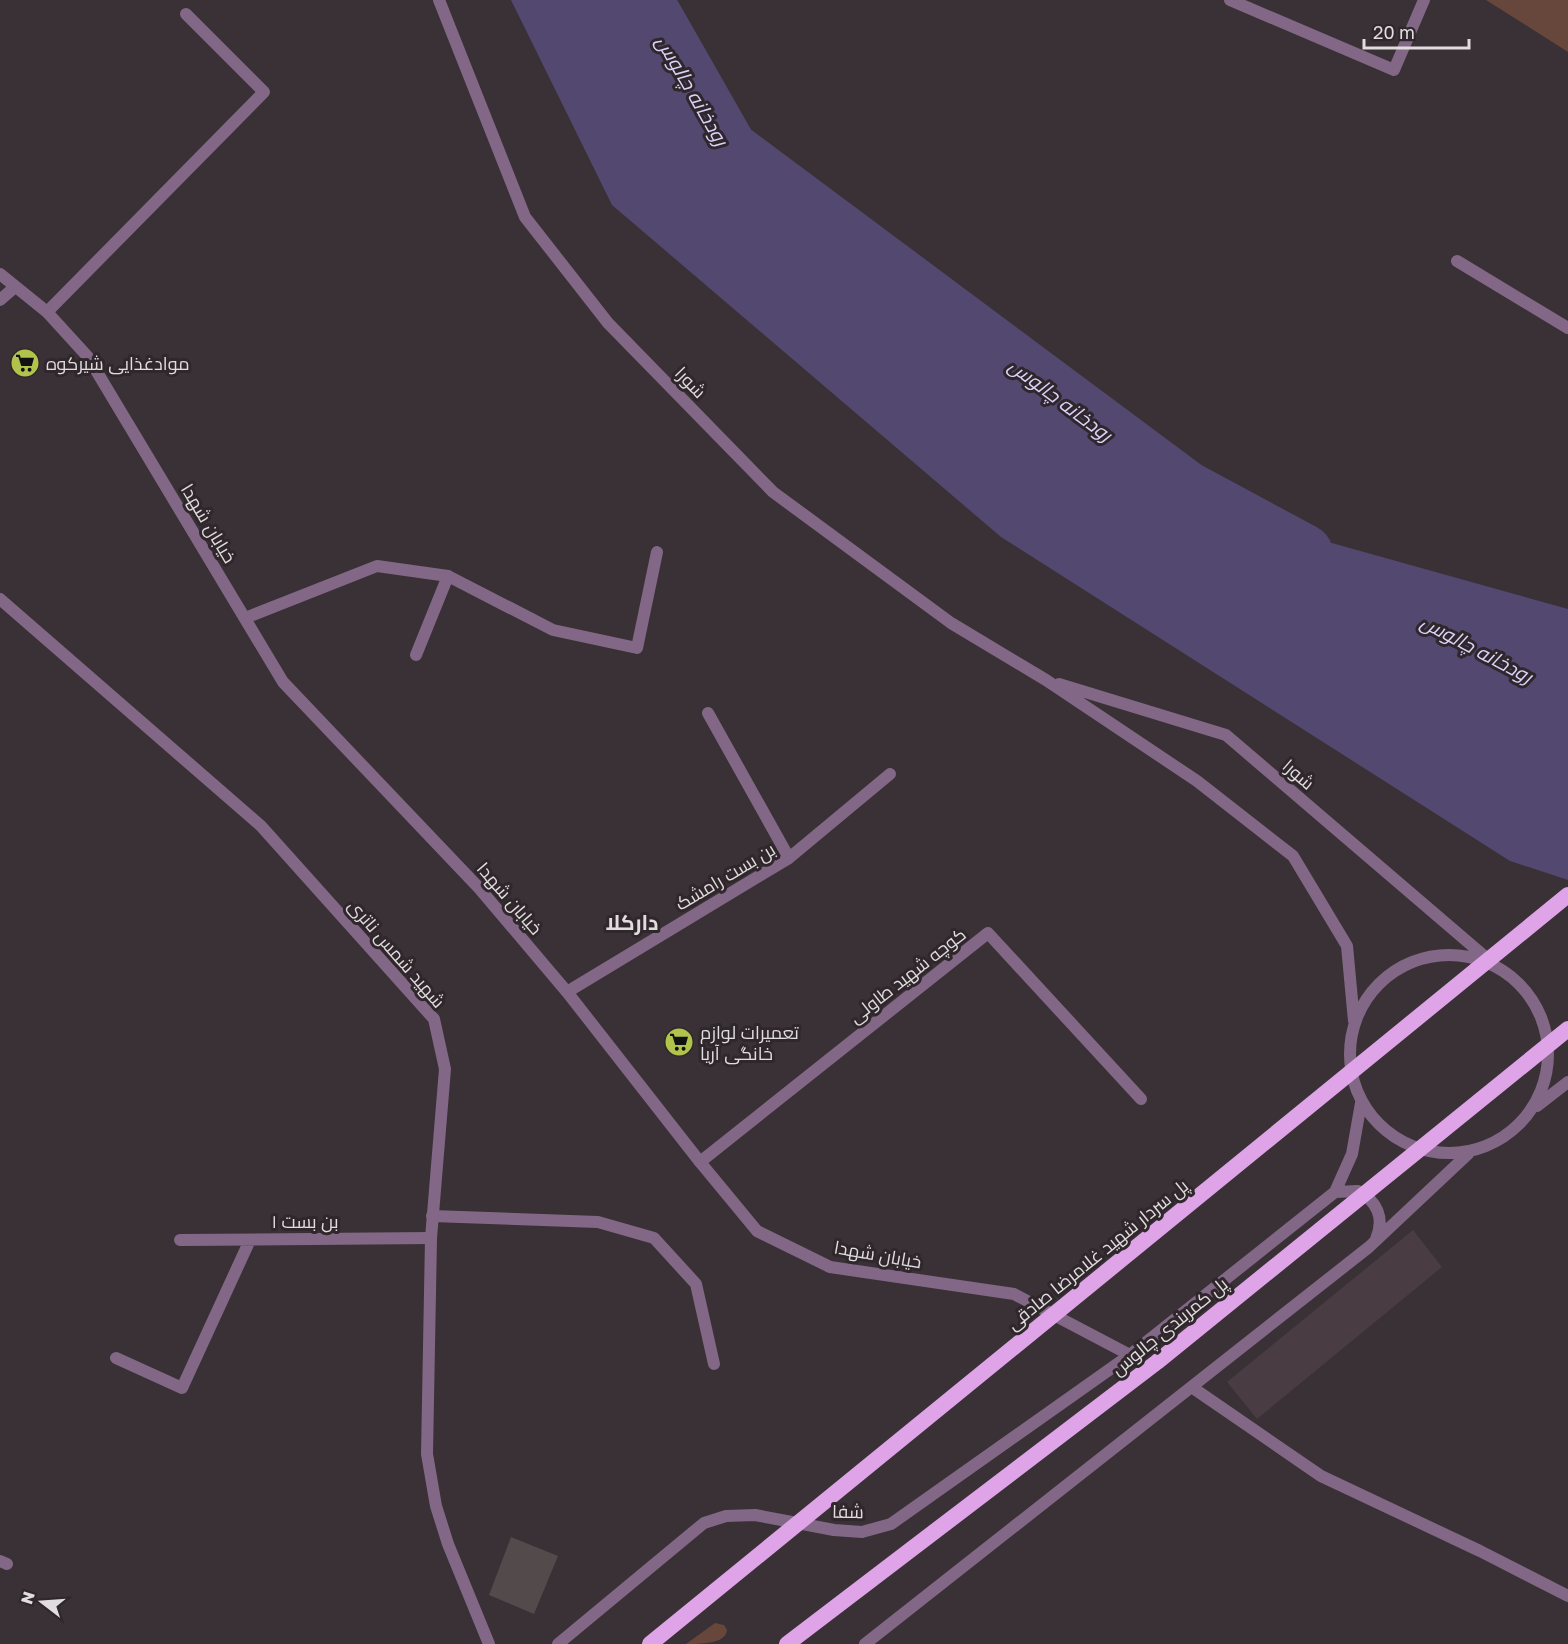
<svg xmlns="http://www.w3.org/2000/svg" width="1568" height="1644" font-family="'Golos Text',Cairo,sans-serif">
<rect width="100%" height="100%" fill="#393135"/>
<path fill="#493c42" d="M1413,1230l29,37 -185,152 -30,-37z"/>
<path fill="#67463b" d="M1486,0h82v52z
M715,1623l9,2 3,5c-1,14 -26,14 -41,14z"/>
<path fill="#53486f" d="M511,0h152l103,204 383,288 419,117v271l-58,-19 -509,-324 -389,-332z"/>
<g fill="none" stroke-linecap="round" stroke-linejoin="round">
<path stroke="#53486f" stroke-width="63" d="M641,0l86,151 458,341 117,63"/>
</g>
<path fill="#534a4b" d="M511,1537l47,19 -24,58 -45,-19z"/>
<g fill="none" stroke-linecap="round" stroke-linejoin="round">
<path stroke="#826886" stroke-width="12" d="M1230,0l164,70 30,-70
M416,655l32,-79
M432,1216l166,6 56,16 42,46 18,80
M180,1240l251,-2
M116,1358l66,30 68,-148"/>
<path stroke="#826886" stroke-width="12" d="M1457,261l111,67
M0,300l15,-13
M47,312l217,-220 -78,-78
M245,618l132,-52 71,10 105,54 84,18 20,-96
M708,713l81,145
M567,992l222,-134 101,-84
M700,1162l288,-229 153,166
M0,1561l7,3
M558,1644l146,-121 22,-7 29,-1 79,15 28,2 29,-8 239,-169"/>
<path stroke="#826886" stroke-width="12" d="M439,0l86,217 83,106 165,169 178,131 95,57 151,101 96,75 54,90 7,75
M0,274l47,38 41,45 195,325 196,206 88,104 133,170 57,69 73,36 184,27 116,61 205,-163 17,-38 9,-51
M0,599l261,227 173,193 11,50 -14,169 -4,216 9,52 12,38 41,100
M1059,684l167,51 264,226
M1350 1054a99 99 0 1 1 198 0a99 99 0 1 1-198 0Z
M1537,1106l31,-24
M1335,1192l23,-1c19,10 27,27 18,48
M1193,1388l128,88 159,75 88,45
M865,1644l504,-397 99,-93"/>
<path stroke="#dfa4e8" stroke-width="16" d="M650,1644l918,-749
M787,1644l370,-282 411,-333"/>
</g>
<defs>
<g id="supermarket-disc" transform="scale(1.5)"><circle r="9.5" fill="#b2c34c" stroke="#2f272b"/><path d="M-6-5.5h2.5l.6 2H6L4.5 2H-2.5L-4.4-4H-6ZM-1.5 3.2a1.3 1.3 0 1 0 .1 0ZM3 3.2a1.3 1.3 0 1 0 .1 0Z" fill="#111"/></g>
</defs>
<g fill-rule="evenodd">
<use href="#supermarket-disc" x="25" y="363"/>
<use href="#supermarket-disc" x="679" y="1042"/>
</g>
<g text-anchor="middle" dominant-baseline="central" stroke-width="6" stroke-linejoin="round" paint-order="stroke">
<g font-size="18" fill="#e1dcde" stroke="#2f272b" text-anchor="start">
<text x="46" y="363">موادغذایی شیرکوه</text>
<text x="700" y="1032">تعمیرات لوازم<tspan x="700" dy="21">خانگی آریا</tspan></text>
</g>
<g font-size="18" fill="#e1dcde" stroke="#2f272b">
<text transform="translate(691 382) rotate(46)">شورا</text>
<text transform="translate(209 523) rotate(59)">خیابان شهدا</text>
<text transform="translate(1299 774) rotate(41)">شورا</text>
<text transform="translate(725 876) rotate(-31)">بن بست رامشک</text>
<text transform="translate(510 898) rotate(49)">خیابان شهدا</text>
<text transform="translate(397 953) rotate(49)">شهید شمس ناتری</text>
<text transform="translate(907 975) rotate(-38)">کوچه شهید طاولی</text>
<text x="305" y="1221">بن بست ۱</text>
<text transform="translate(878 1254) rotate(10)">خیابان شهدا</text>
<text transform="translate(1097 1254) rotate(-39)">پل سردار شهید غلامرضا صادقی</text>
<text transform="translate(1169 1326) rotate(-39)">پل کمربندی چالوس</text>
<text transform="translate(848 1511) rotate(1)">شفا</text>
</g>
<g font-size="20" font-style="italic" fill="#dbd2fa" stroke="#2f272b">
<text transform="translate(693 90) rotate(60)">رودخانه چالوس</text>
<text transform="translate(1061 399) rotate(37)">رودخانه چالوس</text>
<text transform="translate(1477 648) rotate(28)">رودخانه چالوس</text>
</g>
<g font-size="21" font-weight="bold" fill="#e1dcde" stroke="#2f272b">
<text x="632" y="922">دارکلا</text>
</g>
</g>
<g transform="translate(42 1602) rotate(287)" stroke="#2f272b" stroke-width="4.5" paint-order="stroke">
<path d="M0-4.5L10 22L0 15L-10 22Z" fill="#e1dcde"/>
<text y="-9" font-size="16" font-weight="bold" text-anchor="middle" fill="#e1dcde">N</text>
</g>
<path d="M1364 39v9h105v-9" fill="none" stroke="#e1dcde" stroke-width="3"/>
<text x="1373" y="39" font-size="18" fill="#e1dcde" stroke="#2f272b" stroke-width="4.5" paint-order="stroke">20 m</text>
</svg>
